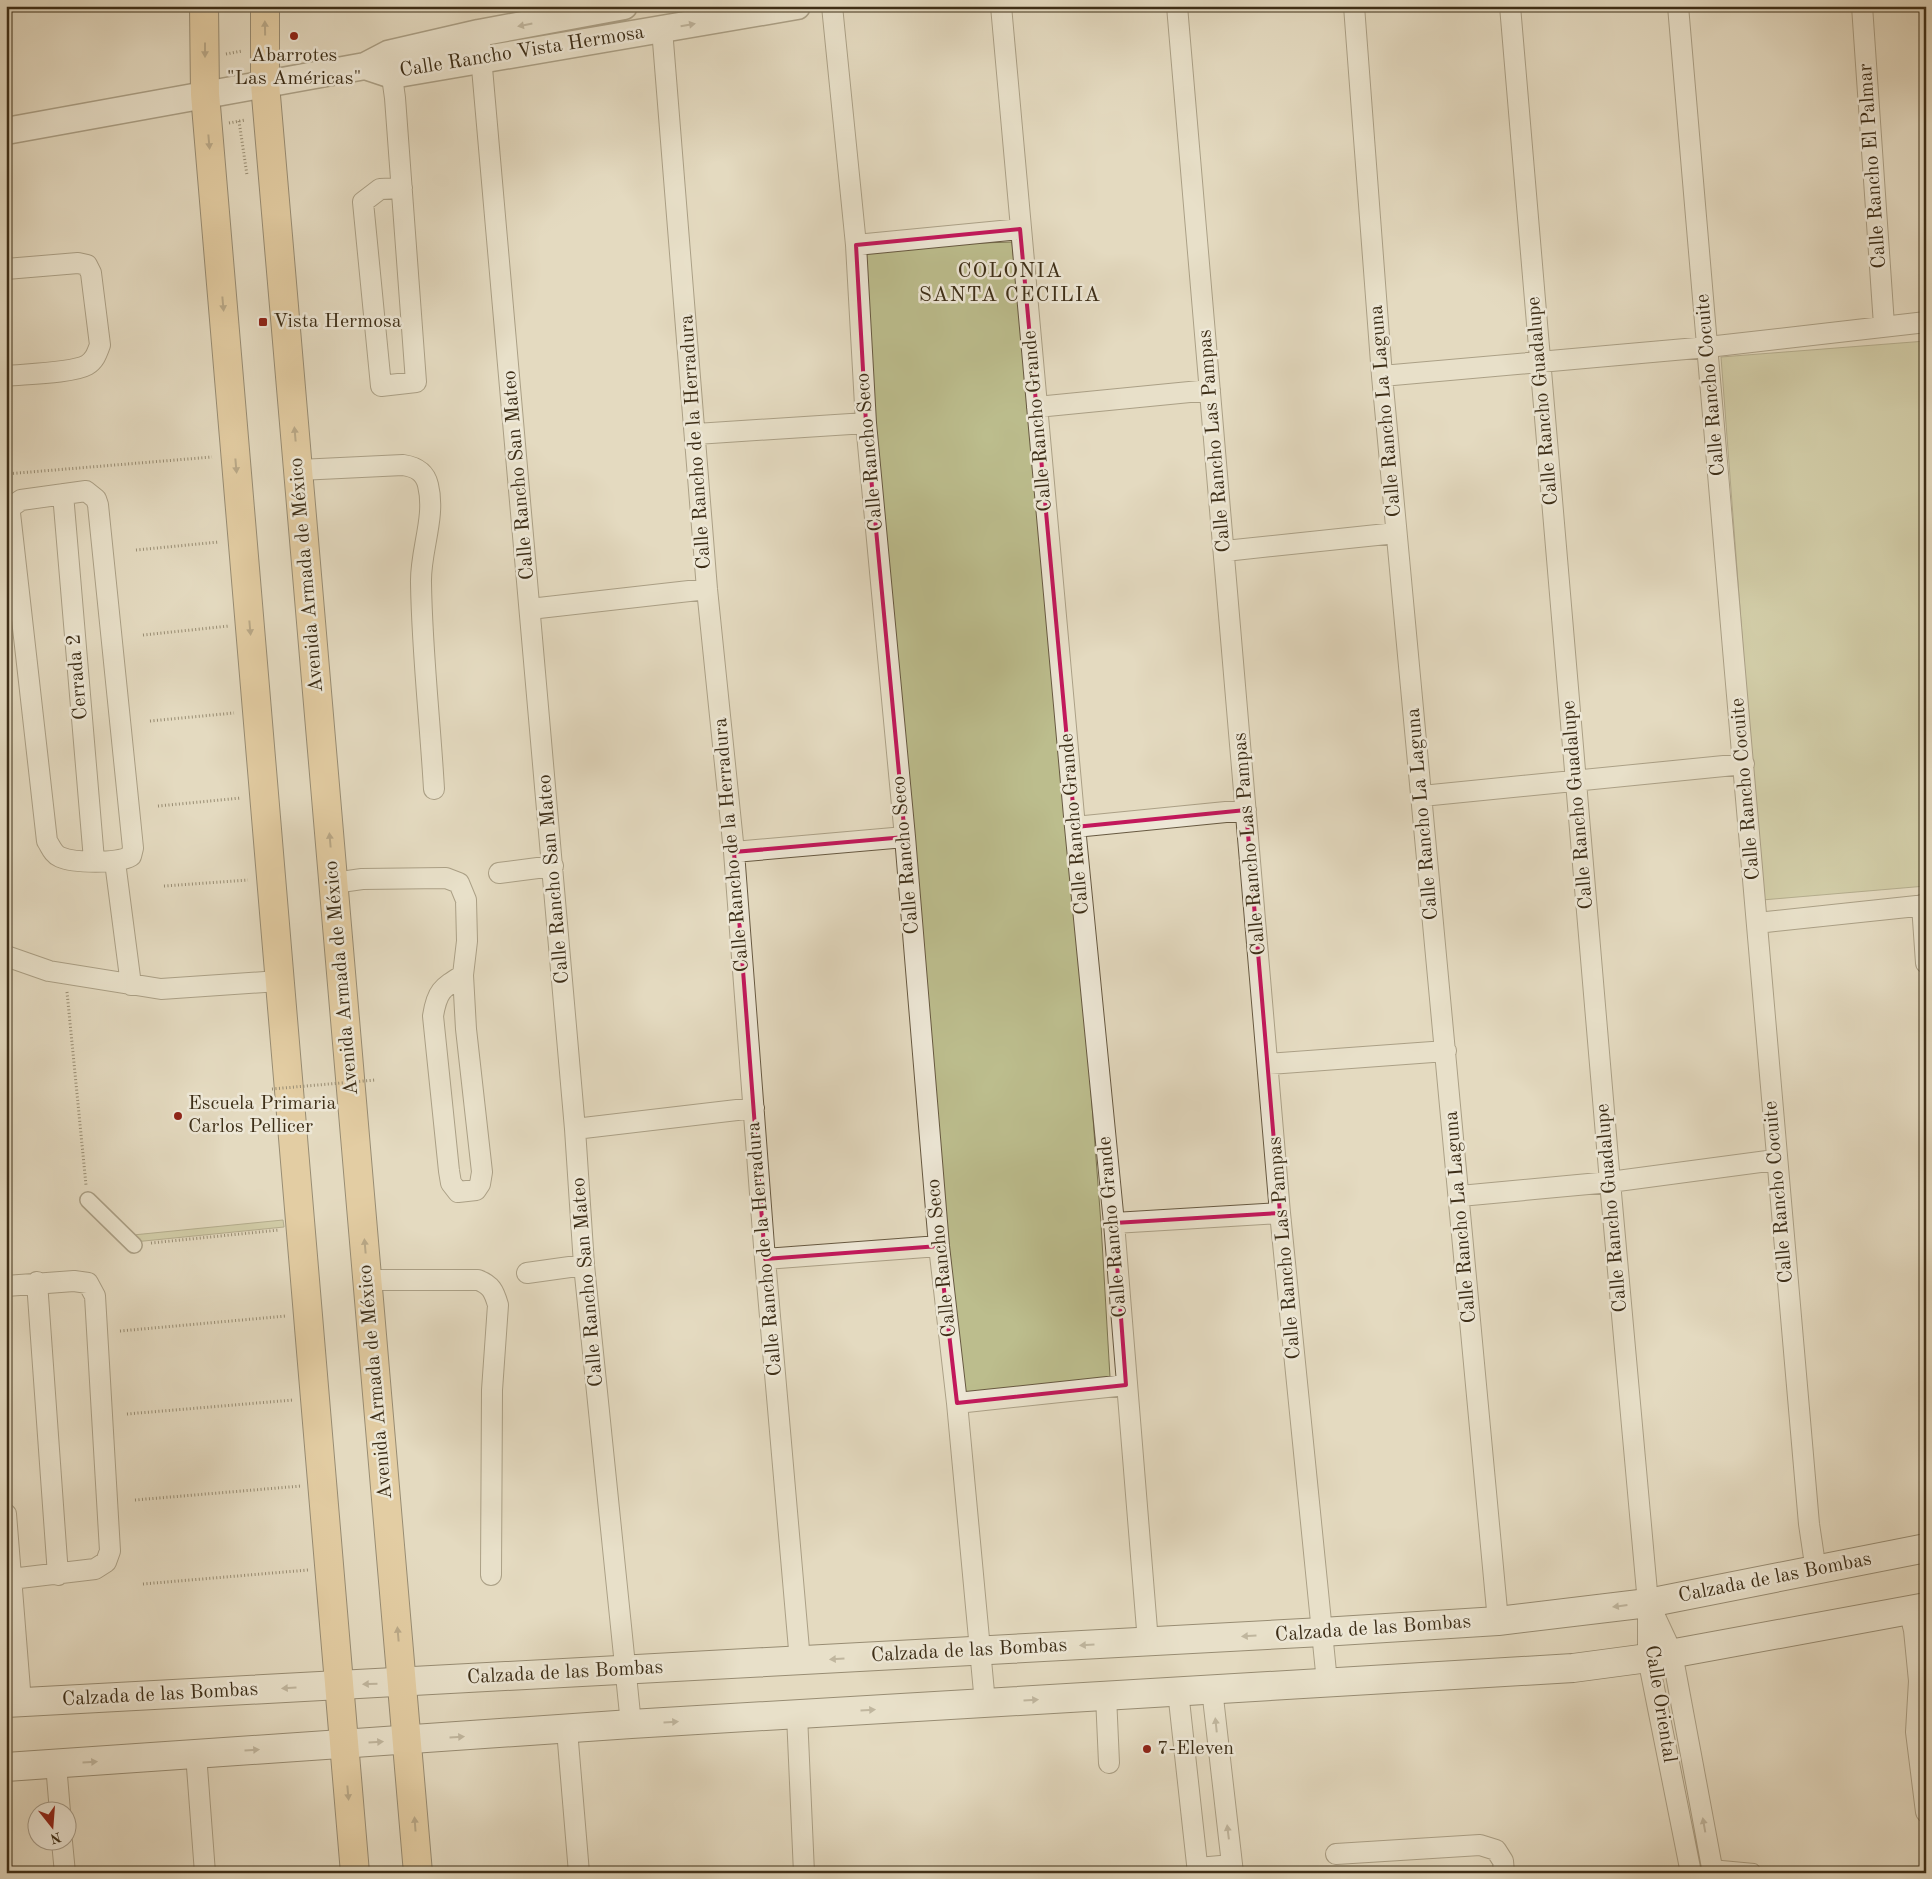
<svg xmlns="http://www.w3.org/2000/svg" width="1932" height="1879" font-family="'Old Standard TT',serif">
<rect width="100%" height="100%" fill="#e4dac0"/>
<filter id="stains"><feTurbulence type="fractalNoise" baseFrequency=".004" numOctaves="4"/><feColorMatrix values="0 0 0 0 .2 0 0 0 0 .09 0 0 0 0 .02 0 0 0 .5 -.17"/></filter>
<radialGradient id="worn" r=".72"><stop offset=".6" stop-color="#630" stop-opacity="0"/><stop offset="1" stop-color="#630" stop-opacity=".3"/></radialGradient>
<path fill="#bcbd8d" stroke="#7c7652" d="M1012,242l59,585 30,397 10,170 -149,14 -104,-1161z
M1926,341v545l-164,14 -41,-543z
M283,1220l1,7 -150,15 -1,-7z"/>
<g fill="none" stroke-linecap="round" stroke-linejoin="round">
<g stroke="#675941" stroke-width="12">
<path id="service" d="M1711,1865l43,4 3,4"/>
</g>
<g stroke="#675941" stroke-width="18">
<path id="pedestrian" d="M88,1200l46,45"/>
</g>
<g stroke="#675941" stroke-width="22">
<path id="minor" d="M832,6l24,239 10,178 39,414 34,409 18,157 28,300
M1001,6l74,821 39,396 34,419
M1177,6l103,1207 47,469
M1354,6l28,370 116,1245
M1510,6l100,1176 38,421v55l43,215
M1678,6c45,506 84,1012 131,1518l7,47
M1862,6l22,319
M662,29l45,560 27,263 31,407 35,402
M480,45l95,1084 9,136 47,459
M390,62l5,36 21,284 -35,4 -18,-184 17,-13 22,-1
M856,245l164,-16
M6,269l72,-6 9,2 4,8 9,72c-3,8 -5,15 -13,20 -14,8 -62,9 -81,11
M1382,376l326,-29 218,-25
M1037,407l173,-17
M696,434l170,-11
M299,470l104,-5c13,2 22,7 25,20 8,32 -8,66 -7,98 1,69 9,137 13,206
M86,491l10,8 2,6 35,343 -2,8c-14,8 -57,7 -71,1 -7,-3 -9,-10 -13,-16l-37,-328 1,-6 10,-7z
M63,494l31,366
M1225,551l171,-18
M530,609l177,-20
M1422,796l322,-32
M1075,827l171,-17
M734,852l171,-15
M115,862l16,123
M499,873l54,-7
M334,883l28,-4 84,-1 13,5 7,17 1,41 -4,34 3,54 16,143 -2,12 -4,6 -18,2 -7,-9 -2,-12 -16,-155c4,-25 9,-28 30,-41
M1922,905l4,58
M1757,923l169,-18
M6,956l43,15 112,18 118,-8
M1268,1064l178,-13
M575,1129l179,-21
M1460,1196l150,-14 165,-22
M1114,1223l166,-10
M765,1259l174,-13
M527,1273l57,-8
M368,1280h110c13,5 16,11 20,25l-6,85 -1,185
M37,1282l21,293
M6,1286l68,-5 14,2 7,13 15,255 -4,11 -11,7 -84,10
M957,1403l169,-18
M6,1514l15,188
M1651,1608l21,45 41,220
M1909,1610l5,20 5,51 -3,51 10,80
M1212,1689l21,184
M1178,1691l20,182
M1106,1696l3,67
M797,1715l7,158
M567,1730l12,143
M196,1754l9,119
M56,1764l4,48
M62,1842l3,31
M1336,1854l144,-9 16,5 7,11 1,12
M1198,1868l34,-3"/>
</g>
<g stroke="#675941" stroke-width="29">
<path id="tertiary" d="M365,66l27,9 405,-69
M6,131l359,-65 23,-12 91,-21 145,-27"/>
</g>
<g stroke="#3d2e17" stroke-width="30">
<path id="secondary" d="M6,1703l1316,-71 176,-11 150,-18 278,-55
M6,1767l625,-43 942,-56 75,-10 278,-51"/>
</g>
<g stroke="#3d2e17" stroke-width="30">
<path id="primary" d="M204,6l1,88 150,1779
M265,6v78l153,1789"/>
</g>
<path stroke="#3d2e17" stroke-width="3" stroke-dasharray="1 2.5" stroke-linecap="butt" d="M226,54l16,-3
M239,121l8,54
M229,123l16,-3
M6,474l206,-17
M136,550l83,-8
M143,635l86,-9
M150,721l84,-8
M158,806l83,-8
M164,886l84,-6
M67,992l19,193
M151,1243l128,-13
M120,1331l166,-15
M127,1414l166,-14
M135,1500l166,-14
M143,1584l165,-14"/>
<use href="#service" stroke="#ede7d6" stroke-width="10"/>
<use href="#pedestrian" stroke="#ede7d6" stroke-width="15"/>
<use href="#minor" stroke="#ede7d6" stroke-width="20"/>
<use href="#tertiary" stroke="#ede7d6" stroke-width="26"/>
<use href="#secondary" stroke="#ede7d6" stroke-width="28"/>
<use href="#primary" stroke="#e2bd80" stroke-width="28"/>
<path stroke="#3d2e17" stroke-width="3" stroke-dasharray="1 2.5" stroke-linecap="butt" d="M272,1089l103,-9"/>
</g>
<defs><path id="oneway-solid" d="M-6-.8H1V-3.2L6.5 0L1 3.2V.8H-6Z" transform="scale(1.25)"/></defs>
<g fill="#958a76">
<use href="#oneway-solid" transform="translate(525 25) rotate(169)"/>
<use href="#oneway-solid" transform="translate(688 25) rotate(-10)"/>
<use href="#oneway-solid" transform="translate(1620 1606) rotate(173)"/>
<use href="#oneway-solid" transform="translate(1249 1636) rotate(177)"/>
<use href="#oneway-solid" transform="translate(1087 1645) rotate(177)"/>
<use href="#oneway-solid" transform="translate(837 1659) rotate(177)"/>
<use href="#oneway-solid" transform="translate(370 1684) rotate(178)"/>
<use href="#oneway-solid" transform="translate(289 1688) rotate(177)"/>
<use href="#oneway-solid" transform="translate(1031 1700) rotate(-4)"/>
<use href="#oneway-solid" transform="translate(868 1710) rotate(-3)"/>
<use href="#oneway-solid" transform="translate(671 1722) rotate(-3)"/>
<use href="#oneway-solid" transform="translate(1216 1725) rotate(-96)"/>
<use href="#oneway-solid" transform="translate(457 1737) rotate(-3)"/>
<use href="#oneway-solid" transform="translate(376 1742) rotate(-4)"/>
<use href="#oneway-solid" transform="translate(252 1750) rotate(-4)"/>
<use href="#oneway-solid" transform="translate(90 1762) rotate(-4)"/>
<use href="#oneway-solid" transform="translate(1704 1825) rotate(-100)"/>
<use href="#oneway-solid" transform="translate(1228 1832) rotate(-97)"/>
</g>
<g fill="#876e46">
<use href="#oneway-solid" transform="translate(265 28) rotate(-91)"/>
<use href="#oneway-solid" transform="translate(205 50) rotate(90)"/>
<use href="#oneway-solid" transform="translate(209 142) rotate(85)"/>
<use href="#oneway-solid" transform="translate(223 304) rotate(85)"/>
<use href="#oneway-solid" transform="translate(295 434) rotate(-95)"/>
<use href="#oneway-solid" transform="translate(236 466) rotate(85)"/>
<use href="#oneway-solid" transform="translate(250 628) rotate(85)"/>
<use href="#oneway-solid" transform="translate(330 840) rotate(-95)"/>
<use href="#oneway-solid" transform="translate(365 1246) rotate(-95)"/>
<use href="#oneway-solid" transform="translate(398 1634) rotate(-95)"/>
<use href="#oneway-solid" transform="translate(348 1793) rotate(85)"/>
<use href="#oneway-solid" transform="translate(415 1824) rotate(-94)"/>
</g>
<path d="M0 0H1932V1879H0ZM1020,229l55,598 171,-17 34,403 -166,10 12,162 -169,18 -18,-157 -174,13 -31,-407 171,-15 -39,-414 -10,-178z" fill="#e4dac0" fill-opacity=".55" fill-rule="evenodd"/>
<path fill="none" stroke="#c2185b" stroke-width="4" stroke-linejoin="round" d="M1020,229l55,598 171,-17 34,403 -166,10 12,162 -169,18 -18,-157 -174,13 -31,-407 171,-15 -39,-414 -10,-178z"/>
<g fill="#8f2418" stroke="#ede7d6" stroke-width="2">
<circle cx="294" cy="36" r="5"/>
<rect x="258" y="317" width="10" height="10" rx="2.5"/>
<circle cx="178" cy="1116" r="5"/>
<circle cx="1147" cy="1749" r="5"/>
</g>
<g text-anchor="middle" dominant-baseline="central" stroke-width="5" stroke-linejoin="round" paint-order="stroke">
<g font-size="20" fill="#3d2e17" stroke="#ede7d6">
<text transform="translate(522 52) rotate(-9)">Calle Rancho Vista Hermosa</text>
<text transform="translate(1873 166) rotate(-94)">Calle Rancho El Palmar</text>
<text transform="translate(1711 385) rotate(-95)">Calle Rancho Cocuite</text>
<text transform="translate(1543 401) rotate(-95)">Calle Rancho Guadalupe</text>
<text transform="translate(1386 411) rotate(-95)">Calle Rancho La Laguna</text>
<text transform="translate(1038 421) rotate(-95)">Calle Rancho Grande</text>
<text transform="translate(1215 441) rotate(-95)">Calle Rancho Las Pampas</text>
<text transform="translate(696 442) rotate(-94)">Calle Rancho de la Herradura</text>
<text transform="translate(870 452) rotate(-95)">Calle Rancho Seco</text>
<text transform="translate(519 475) rotate(-95)">Calle Rancho San Mateo</text>
<text transform="translate(307 575) rotate(-95)">Avenida Armada de México</text>
<text transform="translate(78 677) rotate(-95)">Cerrada 2</text>
<text transform="translate(1746 789) rotate(-95)">Calle Rancho Cocuite</text>
<text transform="translate(1578 805) rotate(-95)">Calle Rancho Guadalupe</text>
<text transform="translate(1423 814) rotate(-95)">Calle Rancho La Laguna</text>
<text transform="translate(1075 824) rotate(-95)">Calle Rancho Grande</text>
<text transform="translate(1250 844) rotate(-95)">Calle Rancho Las Pampas</text>
<text transform="translate(732 845) rotate(-95)">Calle Rancho de la Herradura</text>
<text transform="translate(906 855) rotate(-95)">Calle Rancho Seco</text>
<text transform="translate(554 879) rotate(-95)">Calle Rancho San Mateo</text>
<text transform="translate(342 978) rotate(-95)">Avenida Armada de México</text>
<text transform="translate(1779 1192) rotate(-95)">Calle Rancho Cocuite</text>
<text transform="translate(1612 1208) rotate(-95)">Calle Rancho Guadalupe</text>
<text transform="translate(1461 1217) rotate(-95)">Calle Rancho La Laguna</text>
<text transform="translate(1113 1227) rotate(-95)">Calle Rancho Grande</text>
<text transform="translate(1285 1248) rotate(-95)">Calle Rancho Las Pampas</text>
<text transform="translate(765 1249) rotate(-95)">Calle Rancho de la Herradura</text>
<text transform="translate(942 1258) rotate(-96)">Calle Rancho Seco</text>
<text transform="translate(588 1282) rotate(-95)">Calle Rancho San Mateo</text>
<text transform="translate(376 1382) rotate(-95)">Avenida Armada de México</text>
<text transform="translate(1775 1578) rotate(-11)">Calzada de las Bombas</text>
<text transform="translate(1373 1629) rotate(-4)">Calzada de las Bombas</text>
<text transform="translate(969 1651) rotate(-3)">Calzada de las Bombas</text>
<text transform="translate(565 1673) rotate(-3)">Calzada de las Bombas</text>
<text transform="translate(160 1695) rotate(-3)">Calzada de las Bombas</text>
<text transform="translate(1660 1704) rotate(81)">Calle Oriental</text>
</g>
<g font-size="20" fill="#3d2e17" stroke="#ede7d6" text-anchor="start">
<text x="294" y="56" text-anchor="middle">Abarrotes<tspan x="294" dy="23">"Las Américas"</tspan></text>
<text x="273" y="322">Vista Hermosa</text>
<text x="188" y="1104">Escuela Primaria<tspan x="188" dy="23">Carlos Pellicer</tspan></text>
<text x="1157" y="1749">7-Eleven</text>
</g>
<g font-size="21" letter-spacing="1" fill="#3d2e17" stroke="#ede7d6">
<text x="1010" y="271">COLONIA<tspan x="1010" dy="24">SANTA CECILIA</tspan></text>
</g>
</g>
<rect width="1932" height="1879" fill="none" stroke="#e4dac0" stroke-width="25"/>
<rect x="8" y="8" width="1917" height="1864" fill="none" stroke="#3d2e17" stroke-width="2.5"/>
<rect x="12" y="12" width="1907" height="1854" fill="none" stroke="#3d2e17"/>
<g transform="translate(52 1826) rotate(163)"><circle r="24" fill="#ede7d6" stroke="#a79d8a"/>
<path d="M0-4L9 19L0 12L-9 19Z" fill="#8f2418"/>
<text y="-8" font-size="14" font-weight="bold" text-anchor="middle" fill="#3d2e17">N</text>
</g>
<rect width="100%" height="100%" filter="url(#stains)"/>
<rect width="100%" height="100%" fill="url(#worn)"/>
</svg>
